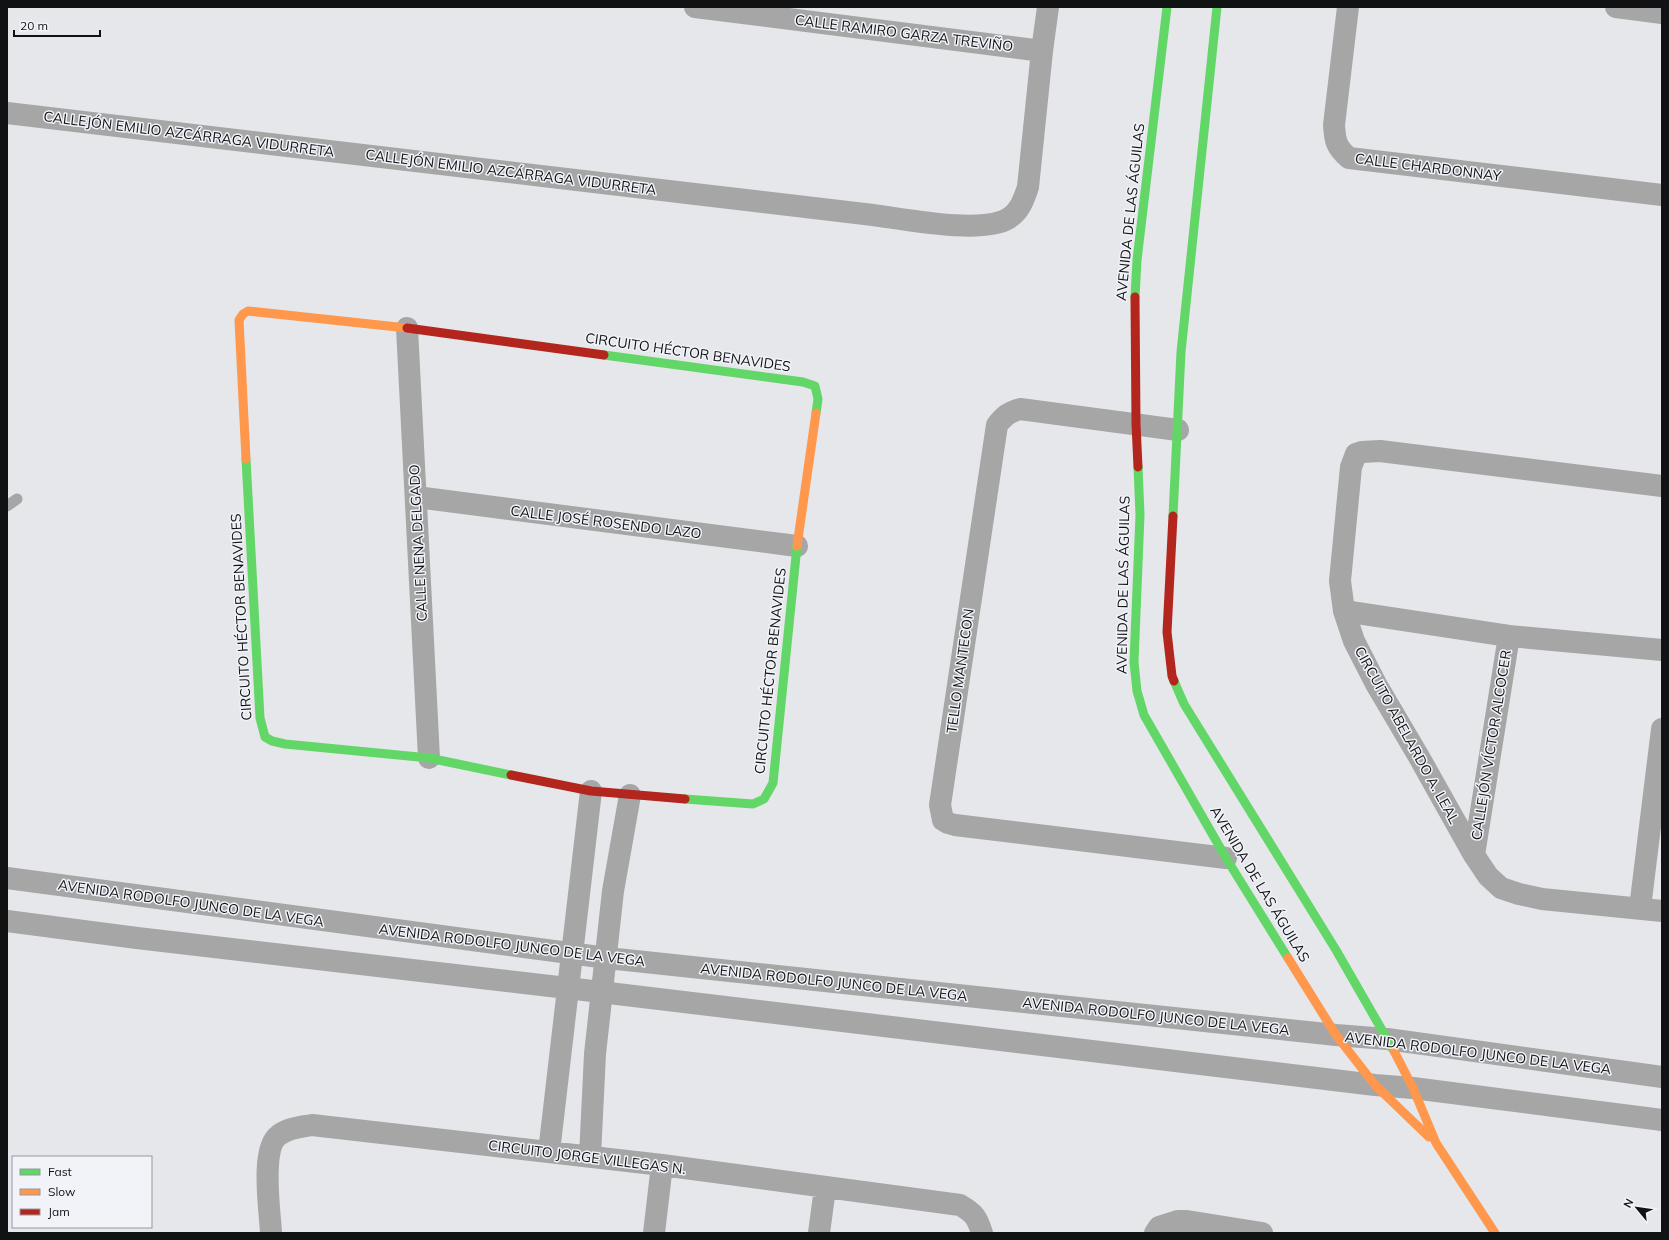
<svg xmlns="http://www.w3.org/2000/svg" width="1669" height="1240" font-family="Mulish,sans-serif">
<rect width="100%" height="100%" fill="#e5e7ea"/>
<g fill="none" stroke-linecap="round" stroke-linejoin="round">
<path stroke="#a6a6a7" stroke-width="11" d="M7,506l10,-7"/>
<path stroke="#a6a6a7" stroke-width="22" d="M695,7l347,44
M1348,7l-14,118c1,16 2,22 15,33l313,37
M1616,7l46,6
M7,113l866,102c31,4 110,20 136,3 11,-7 15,-19 19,-31l14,-136 6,-44
M407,328l22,430
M1178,430l-158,-21c-11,3 -16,7 -23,16l-57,380 3,15 5,3 7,2 271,33
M1662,486l-282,-35 -18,1 -6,2 -5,13 -11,114 4,30 10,30 22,43 43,73 55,98 14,21 13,12 18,6 23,5 120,12
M416,497l381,49
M1344,611l165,25 153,14
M1474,855l35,-219
M7,878l600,80 729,77 51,4 275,38
M1640,908l22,-179
M7,921l130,17 430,50 808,97 38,3 249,32
M549,1152l42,-361
M590,1156l5,-102 18,-163 17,-96
M271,1233c-1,-22 -11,-85 8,-98 9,-7 22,-8 33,-10l350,40 298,40c14,8 17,12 22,28
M654,1233l8,-68
M819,1233l6,-45
M1155,1233l4,-6 19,-6h9l75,12"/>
<path stroke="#63d668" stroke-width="9" d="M1135,297l2,-37 30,-253
M604,355l199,27 12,4 3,13 -2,14
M246,459l14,259 5,19 7,4 13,3 144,14 82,17
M1138,467l2,48 -6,147 3,29 7,24 82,143 62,100
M1173,516l8,-164 36,-345
M1174,681l10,23 152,246 58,101
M685,799l68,5 11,-5 9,-16 24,-237"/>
<path stroke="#ff974d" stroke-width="9" d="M248,311l159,17
M246,459l-7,-139 4,-6 5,-3
M797,546l19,-133
M1288,958l48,77 39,50 54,52
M1394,1051l19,37 23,55 59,90"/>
<path stroke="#b3261e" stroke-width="9" d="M1135,297l1,127 2,43
M407,328l197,27
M1173,516l-6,116 5,44 2,5
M511,775l80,16 94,8"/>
</g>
<g text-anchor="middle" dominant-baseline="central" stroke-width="3" stroke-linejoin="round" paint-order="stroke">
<g font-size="14" fill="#111214" stroke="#f1f3f9">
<text transform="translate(904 33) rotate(7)">CALLE RAMIRO GARZA TREVIÑO</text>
<text transform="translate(189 134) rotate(7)">CALLEJÓN EMILIO AZCÁRRAGA VIDURRETA</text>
<text transform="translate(1428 167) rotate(7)">CALLE CHARDONNAY</text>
<text transform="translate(511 172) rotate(7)">CALLEJÓN EMILIO AZCÁRRAGA VIDURRETA</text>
<text transform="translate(1130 212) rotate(-84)">AVENIDA DE LAS ÁGUILAS</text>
<text transform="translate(688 352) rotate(8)">CIRCUITO HÉCTOR BENAVIDES</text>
<text transform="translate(606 522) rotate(7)">CALLE JOSÉ ROSENDO LAZO</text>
<text transform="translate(418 543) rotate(-93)">CALLE NENA DELGADO</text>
<text transform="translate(1123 585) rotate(-89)">AVENIDA DE LAS ÁGUILAS</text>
<text transform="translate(241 617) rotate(-93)">CIRCUITO HÉCTOR BENAVIDES</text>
<text transform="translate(770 671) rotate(-84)">CIRCUITO HÉCTOR BENAVIDES</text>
<text transform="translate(960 671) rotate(-82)">TELLO MANTECON</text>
<text transform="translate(1407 735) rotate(61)">CIRCUITO ABELARDO A. LEAL</text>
<text transform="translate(1491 745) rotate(-81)">CALLEJÓN VÍCTOR ALCOCER</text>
<text transform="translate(1260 884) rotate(59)">AVENIDA DE LAS ÁGUILAS</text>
<text transform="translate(191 903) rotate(8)">AVENIDA RODOLFO JUNCO DE LA VEGA</text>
<text transform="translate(512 945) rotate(7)">AVENIDA RODOLFO JUNCO DE LA VEGA</text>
<text transform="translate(834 982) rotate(6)">AVENIDA RODOLFO JUNCO DE LA VEGA</text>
<text transform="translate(1156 1016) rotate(6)">AVENIDA RODOLFO JUNCO DE LA VEGA</text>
<text transform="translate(1478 1053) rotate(7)">AVENIDA RODOLFO JUNCO DE LA VEGA</text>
<text transform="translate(587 1157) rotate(7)">CIRCUITO JORGE VILLEGAS N.</text>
</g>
</g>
<rect width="1669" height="1240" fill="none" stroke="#111214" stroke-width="16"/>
<rect x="12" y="1156" width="140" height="72" fill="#f1f3f9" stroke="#97999d"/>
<rect x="20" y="1169" width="20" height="6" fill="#63d668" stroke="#97999d"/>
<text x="48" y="1176" font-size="12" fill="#111214">Fast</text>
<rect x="20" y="1189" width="20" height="6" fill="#ff974d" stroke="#97999d"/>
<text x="48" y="1196" font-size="12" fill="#111214">Slow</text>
<rect x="20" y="1209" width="20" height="6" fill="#b3261e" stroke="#97999d"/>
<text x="48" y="1216" font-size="12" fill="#111214">Jam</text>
<g transform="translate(1637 1208) rotate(299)" stroke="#f1f3f9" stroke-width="3" paint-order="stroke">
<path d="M0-3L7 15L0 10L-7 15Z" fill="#111214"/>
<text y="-6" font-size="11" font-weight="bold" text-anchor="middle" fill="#111214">N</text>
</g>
<path d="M14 30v6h86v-6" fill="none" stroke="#111214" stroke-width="2"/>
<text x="20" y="30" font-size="12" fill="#111214" stroke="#f1f3f9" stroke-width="3" paint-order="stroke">20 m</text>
</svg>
